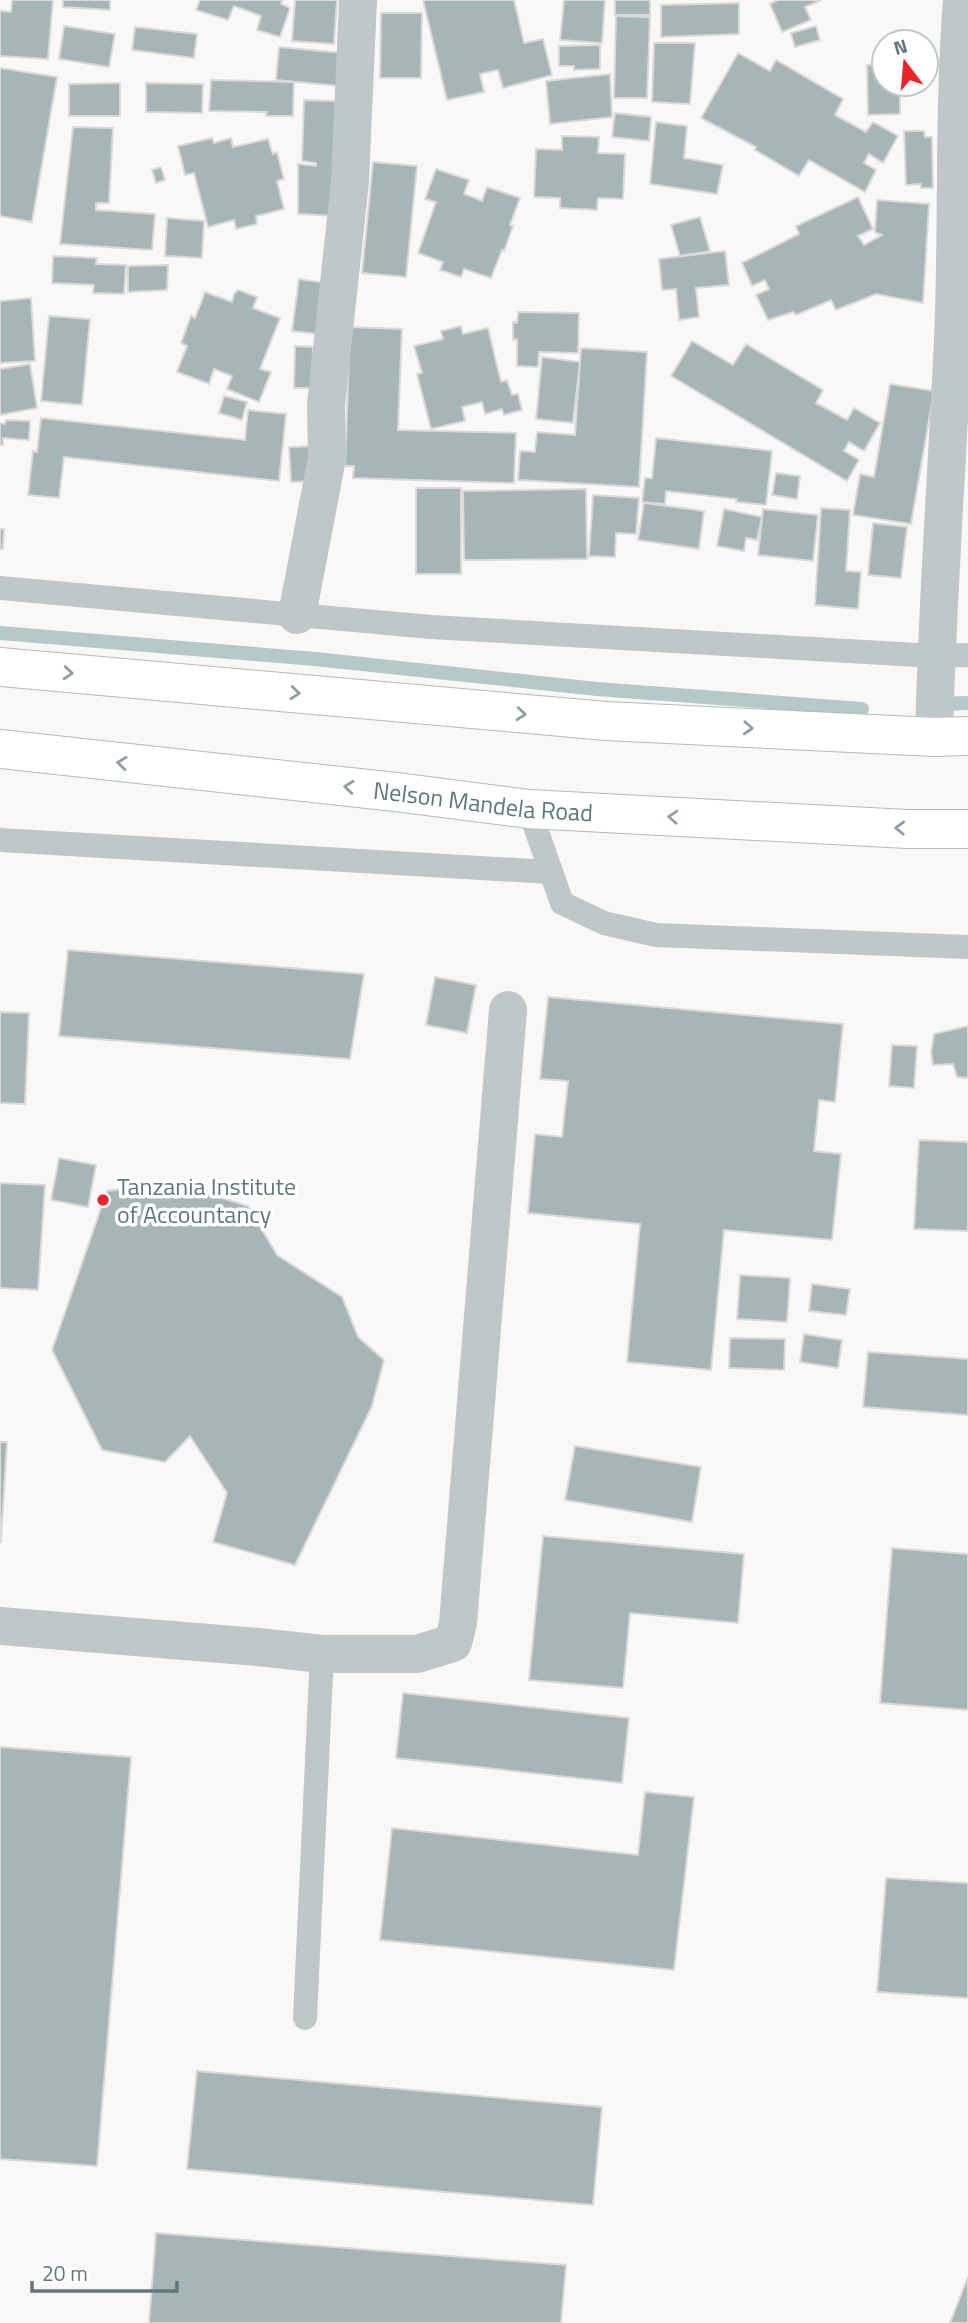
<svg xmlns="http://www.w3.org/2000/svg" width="968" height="2323" font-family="'Titillium Web',sans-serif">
<rect width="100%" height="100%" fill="#f9f8f6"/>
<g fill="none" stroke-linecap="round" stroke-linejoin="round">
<path stroke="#b5c9c8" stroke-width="14" d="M0,633l315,26 282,30 265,20
M939,704l29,-1"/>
</g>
<path fill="#a6b5b6" stroke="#dbdad8" stroke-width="2" d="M12,0h41l-5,59 -48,-3v-45l11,1z
M63,0h47v10l-47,-3z
M200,0h82l-1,4 9,4 -10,29 -23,-7 4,-14 -27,-10 -6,14 -32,-10z
M295,0h42l-3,44 -42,-3z
M423,0h91l10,43 19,-4 9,36 -49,13 -5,-18 -18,4 4,18 -37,8z
M564,0h41l-3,43 -42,-3z
M615,0h35v15h-35z
M778,0h43l-16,7 6,13 -29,12 -12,-28z
M739,3v31l-78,3v-32z
M381,13h41l-1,65h-41z
M616,16l34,1 -3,81h-33z
M64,26l51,8 -6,33 -50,-8z
M816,26l4,14 -25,7 -4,-14z
M135,27l62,7 -3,24 -62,-8z
M654,43h41l-5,61 -38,-2z
M600,45v24l-26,1v-4h-15v-20z
M279,47l63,6 -3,33 -63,-6z
M738,53l32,18 6,-11 67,39 -8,16 31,17 7,-10 25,14 -15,27 -14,-9 -5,9 12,7 -11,22 -56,-32 -10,16 -44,-26 1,-3 -55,-29z
M867,65h17v19h16v30l-32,1z
M0,68l57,9 -25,145 -32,-6z
M610,74l2,43 -62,7 -4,-43z
M211,80l83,2 -1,34h-27l1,-4 -58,-1z
M120,83v33h-51v-32z
M146,83l57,1 -1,29 -56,-1z
M304,100l32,1 2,115 -40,-2v-50l18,2v-3l-14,-2z
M615,113l36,4 -2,24 -37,-4z
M656,122l31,4 -3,32 39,7 -6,29 -67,-10z
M73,127l40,1 -4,75h-13v7l59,4 -3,36 -92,-6z
M904,131h20l1,6h7l1,51h-12v-4l-15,1z
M562,136l37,1 -1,16 27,1 -2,45 -25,-1 -1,12 -37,-2v-10l-26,-1 2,-48 26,1z
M212,138l2,5 17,-5 2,9 35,-8 5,15 4,-2 7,27 -7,2 7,28 -28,7 1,8 -21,5 -2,-9 -26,7 -14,-54 -9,2 -7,-29z
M373,162l44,4 -11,111 -44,-4z
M161,167l4,13 -9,3 -4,-13z
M436,169l33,11 -5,14 16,6 2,1 5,-14 33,11 -10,27 3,1 -9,25 -2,-1 -11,28 -27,-9 -3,8 -21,-7 3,-8 -25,-9 18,-51 -11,-3z
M858,197l15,32 -15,7 6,9 18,-10 -7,-3 2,-32 52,4 -6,99 -47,-9 -40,16 -5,-10 -35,15 -3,-3 -25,8 -12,-25 13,-6 -4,-9 -13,6 -10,-23 57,-29 -3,-8z
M700,217l10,34 -30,5 -9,-31z
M167,218l37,3 -2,37 -37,-2z
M725,251l4,34 -33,3 3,29 -20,3 -3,-31 -14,1 -3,-31z
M53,256l44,2 -1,6 30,1 -2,29 -31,-1 1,-8 -42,-2z
M168,265l-1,25 -39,2v-26z
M299,279l27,4 -7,51 -27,-3z
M238,290l19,7 -4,11 27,10 -20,51 11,3 -12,30 -32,-13 5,-13 -18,-7 -5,15 -32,-12 10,-26 -6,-3 10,-27 4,2 10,-26 27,10 2,-8z
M31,298l4,63 -35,2v-62z
M518,312l61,1 -1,40 -39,-1 -1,15 -21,-1v-27l-4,1v-18l4,1z
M49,316l41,3 -8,86 -41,-4z
M461,326l2,8 25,-6 13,54 6,-2 5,15 6,-1 4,16 -18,5 -2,-6 -17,5 -3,-12 -20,5 3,14 -34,8 -14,-55 5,-1 -8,-27 29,-7 -2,-8z
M350,327l52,2 -4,101 118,3 -2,50 -161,-5 1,-12h-9z
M692,341l41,24 13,-21 77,46 -7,13 31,17 7,-12 26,15 -16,28 -15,-9 -5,9 15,9 -12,21 -176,-105z
M295,346l18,1 -1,41h-18z
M581,348l66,4 -8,135 -121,-7 2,-29 15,1 2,-20 38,3z
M542,357l38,5 -7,61 -37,-4z
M30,364l7,44 -37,7v-46z
M890,384l44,7 -23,133 -58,-9 7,-41 14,3z
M224,396l23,6 -5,18 -23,-7z
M248,410l38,4 -7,67 -215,-24 -5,41 -31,-3 5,-44 4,1 4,-34 204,22z
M6,420l24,1 -1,19 -26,-2v7h-3v-22l5,1z
M656,438l116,13 -6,54 -30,-3 1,-3 -71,-8 -1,13 -23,-2 3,-24h7z
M311,446l3,35 -23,1 -2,-35z
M776,473l24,3 -3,23 -25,-4z
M416,488h45v86h-45z
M586,489l1,70 -123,1 -1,-69z
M593,495l46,3 -3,36 -20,-1 -1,24 -26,-1z
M644,503l60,8 -5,38 -61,-9z
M821,508l29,2 -4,61 15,1 -3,37 -43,-4z
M724,509l38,8 -5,23 -11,-2 -2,13 -27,-5z
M763,509l55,6 -5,46 -55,-6z
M873,523l34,4 -6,51 -33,-3z
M0,529h4l-1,20h-3z
M68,950l296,24 -14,85 -291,-23z
M435,977l41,8 -9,48 -41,-8z
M548,997l295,27 -8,78 -16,-2 -5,51 27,3 -9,86 -108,-10 -13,140 -84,-8 13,-138 -112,-11 7,-79 27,3 6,-56 -28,-2z
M0,1012l29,1 -4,91 -25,-1z
M968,1026v52l-11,-1 -4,-13 -20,1 -2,-13 3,-18z
M892,1045l25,1 -3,42 -25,-2z
M919,1140l49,2v89l-54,-2z
M59,1158l37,7 -8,42 -37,-7z
M0,1183l45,2 -7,105 -38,-2z
M174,1183l74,23 29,49 65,42 16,40 26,23 -12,46 -77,159 -82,-23 14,-49 -37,-57 -25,26 -63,-12 -50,-100 55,-159z
M740,1275l50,3 -3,44 -50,-3z
M812,1284l38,5 -4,26 -37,-4z
M804,1334l38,6 -4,28 -38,-6z
M730,1338l55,1 -1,31 -55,-2z
M868,1352l100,7v56l-105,-8z
M0,1442h7l-6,100h-1z
M575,1446l126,21 -9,55 -127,-22z
M543,1536l201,18 -6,69 -108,-10 -7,75 -94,-8z
M892,1548l76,6v156l-88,-7z
M403,1693l226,25 -7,65 -226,-25z
M0,1747l131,10 -34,409 -97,-7z
M645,1792l49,5 -20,173 -294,-30 12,-112 246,27z
M886,1878l82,5v115l-91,-6z
M197,2071l405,36 -9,98 -406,-36z
M156,2233l410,32 -5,58h-412z
M968,2277v46h-18z"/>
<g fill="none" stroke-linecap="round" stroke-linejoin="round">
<g stroke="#b1babc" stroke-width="40">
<g id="primary">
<path d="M0,667l606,54 328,16 34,-1"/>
<path id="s1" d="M0,749l396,43 133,17 378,20h61"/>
</g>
</g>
<path stroke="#bfc7c9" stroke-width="24" d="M0,588l431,39 504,29 33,-1
M529,809l33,94 42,20 52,12 312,12
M0,840l550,32
M305,2018l17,-364"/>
<path stroke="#bfc7c9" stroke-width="38" d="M297,615l30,-157 -1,-53 24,-224 8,-181
M934,737c3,-133 13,-265 19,-398 5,-113 0,-226 9,-339
M0,1626l258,21 64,7h95l36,-11 5,-20 50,-613"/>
<use href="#primary" stroke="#fff" stroke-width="38"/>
</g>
<defs><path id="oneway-chevron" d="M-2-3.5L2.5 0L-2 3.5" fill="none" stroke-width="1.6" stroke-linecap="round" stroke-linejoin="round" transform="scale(1.75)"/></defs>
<g stroke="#8ea0a4">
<use href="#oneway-chevron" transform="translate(68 673) rotate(5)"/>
<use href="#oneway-chevron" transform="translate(295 693) rotate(5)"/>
<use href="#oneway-chevron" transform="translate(521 714) rotate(5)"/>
<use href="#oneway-chevron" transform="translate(748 728) rotate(3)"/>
<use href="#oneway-chevron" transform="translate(122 763) rotate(-174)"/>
<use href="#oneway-chevron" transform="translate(349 787) rotate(-174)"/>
<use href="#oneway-chevron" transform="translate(673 817) rotate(-177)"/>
<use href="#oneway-chevron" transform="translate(900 828) rotate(-178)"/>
</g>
<circle fill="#ed232c" stroke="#fff" stroke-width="2.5" cx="103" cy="1200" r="7"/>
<g text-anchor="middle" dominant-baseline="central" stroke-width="7" stroke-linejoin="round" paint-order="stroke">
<g font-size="24" fill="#5e787d" stroke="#fff">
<text stroke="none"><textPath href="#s1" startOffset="486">Nelson Mandela Road</textPath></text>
</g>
<g font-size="24" fill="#5e787d" stroke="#fff" text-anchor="start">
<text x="117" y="1186">Tanzania Institute<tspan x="117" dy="28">of Accountancy</tspan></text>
</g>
</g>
<g transform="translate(905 63) rotate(344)"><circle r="33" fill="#ffffff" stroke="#bfc9cb" stroke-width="2"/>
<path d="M0-5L12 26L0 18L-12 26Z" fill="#ed232c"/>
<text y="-10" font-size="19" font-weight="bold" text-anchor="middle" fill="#5e787d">N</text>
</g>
<path d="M32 2281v10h145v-10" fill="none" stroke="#5e787d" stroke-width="3.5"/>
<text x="42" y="2281" font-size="21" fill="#5e787d" stroke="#ffffff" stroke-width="5" paint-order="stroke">20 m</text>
</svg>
